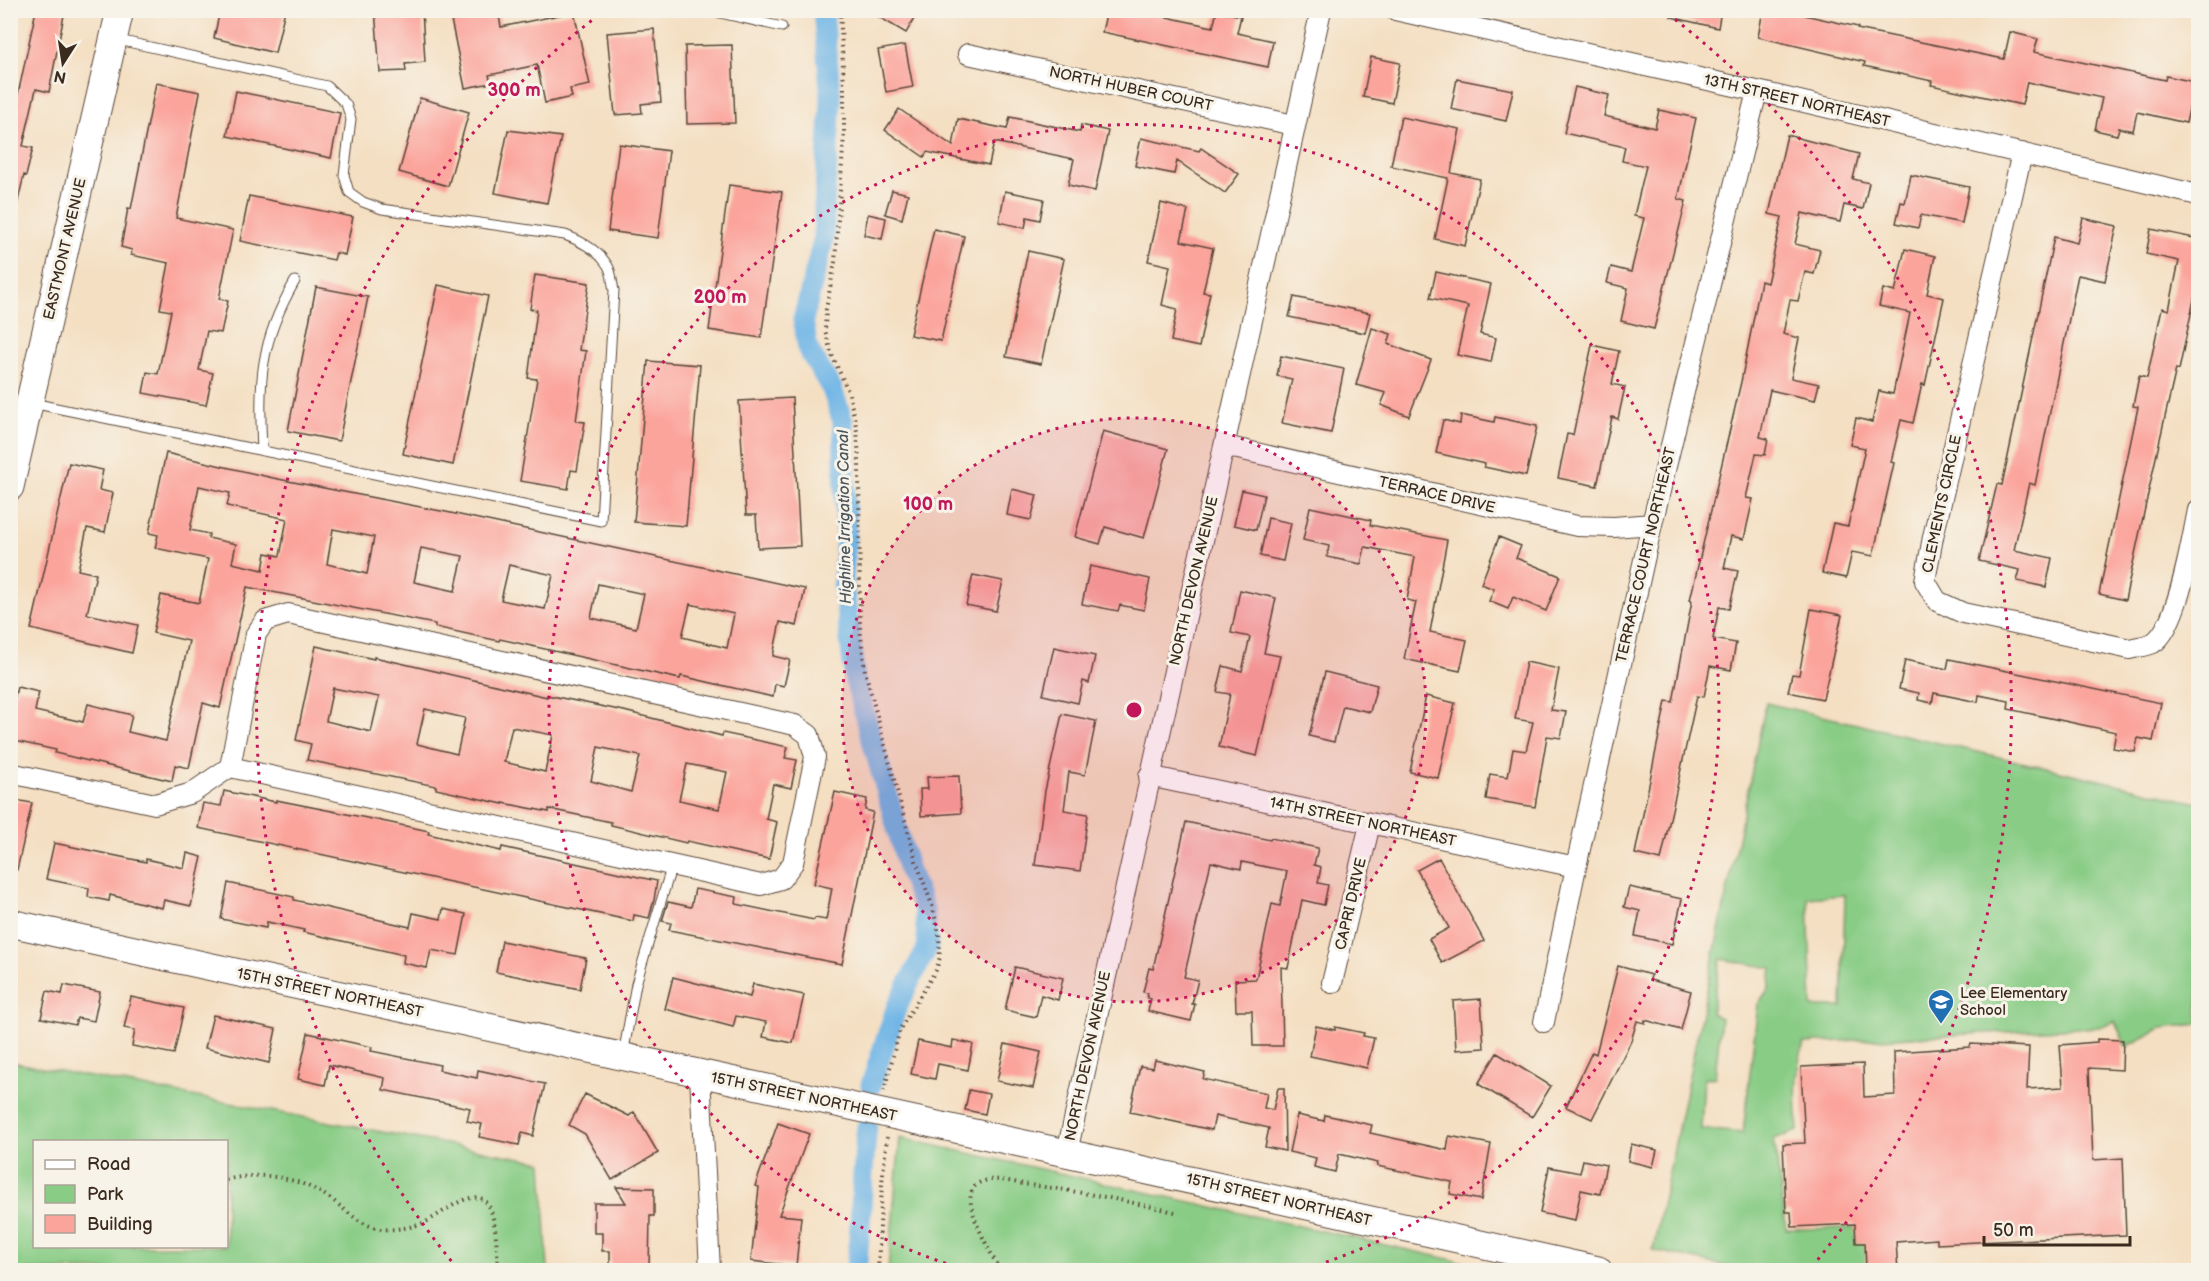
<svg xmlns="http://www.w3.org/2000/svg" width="2209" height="1281" font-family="'Balsamiq Sans',sans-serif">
<rect width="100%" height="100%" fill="#f7f3e8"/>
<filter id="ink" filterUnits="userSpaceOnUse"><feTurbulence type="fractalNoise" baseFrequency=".0167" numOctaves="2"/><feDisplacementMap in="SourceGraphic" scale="12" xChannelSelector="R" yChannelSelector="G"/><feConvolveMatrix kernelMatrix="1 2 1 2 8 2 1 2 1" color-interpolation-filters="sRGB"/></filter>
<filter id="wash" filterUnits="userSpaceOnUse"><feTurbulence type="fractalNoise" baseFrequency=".008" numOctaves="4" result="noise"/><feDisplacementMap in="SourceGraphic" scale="24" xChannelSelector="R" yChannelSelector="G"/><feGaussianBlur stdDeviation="1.35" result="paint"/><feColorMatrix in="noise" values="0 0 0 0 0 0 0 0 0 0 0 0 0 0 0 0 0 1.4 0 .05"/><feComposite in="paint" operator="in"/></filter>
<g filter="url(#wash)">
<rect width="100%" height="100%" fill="#f4dfc2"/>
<path fill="#88cc85" stroke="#627b52" stroke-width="1.5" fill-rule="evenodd" d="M1766,703l432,100v221l-36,4 -36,19 -11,-26 -16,6 -295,16c-10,29 -8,58 -6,88l-24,8 12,90 87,-1 5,32 26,8v2h-162l-89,-20zM1845,895l-3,112h-30l-4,-109zM1721,959l51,9 -3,20 -11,16 -15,129 -42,-4 3,-50 11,-2 6,-59 -10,-5z
M11,1062l531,100 6,108h-537zM34,1142h192v104h-192z
M900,1138l599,132h-611z"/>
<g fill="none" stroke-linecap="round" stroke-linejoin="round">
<path stroke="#70b5e6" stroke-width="21" d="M823,10l8,90 -7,107v30l-21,83 5,29 24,40 11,33 3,113 -3,47 12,98 54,191 15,38 4,37 -31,60 -26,79
M856,1270c6,-47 5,-95 11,-143"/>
</g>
<g id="blocks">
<path fill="#fba49c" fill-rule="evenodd" d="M36,10h29l-16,82 -13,-3 -13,57 10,2 -7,28 -2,-1 -7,30h-7v-102l6,1z
M220,10h65l-10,43 -61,-15z
M375,10h47l3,52 -20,2 1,7 -26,1z
M449,10h49l3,17 73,-15 16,73 -20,4 2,8 -27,6 -8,-38 -48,10 2,8 -26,5z
M867,10h52l-13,23z
M1107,10h36v2l70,15 4,-16 24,5 -4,17 36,8 -5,26 -166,-35z
M1672,10h49l-3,18 -47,-11z
M1763,10h29l-1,2 67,15 -1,2 147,30 6,-27 28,7 -4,13 131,28 1,-4 29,6 -9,41 -49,-11 -4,19 -14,-3 -2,7 -22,-5 7,-32 -75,-16 -5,23 -91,-20 1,-4 -68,-15 1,-4 -107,-25z
M654,29l7,73 -20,2 1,9 -27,2 -8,-82z
M732,45l3,78 -48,1 -2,-78z
M905,45l8,42 -27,5 -8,-42z
M1371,57l29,6 -8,40 -29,-6z
M1457,79l56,11 -7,31 -55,-12z
M156,83l44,9 -24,126 57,12 -14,69 9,2 -7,32 -14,-2 -8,39 14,3 -7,32 -63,-12 4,-21 11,2 13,-63 -11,-2 9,-46 -38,-8 1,-5 -11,-3 7,-39 3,1z
M1575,87l34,8 -5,21 51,12 4,-18 37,8 -18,81 8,2 -32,128 -33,-8 7,-33 -21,-5 4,-16 20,5 13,-54 -10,-2 12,-50 -24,-5 3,-14 -61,-14z
M236,91l104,22 -9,45 -104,-22z
M420,98l49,14 -21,74 -49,-14z
M899,109l54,37 5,-27 49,10 3,-12 70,15 1,-7 27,6 -13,60 -27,-6 6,-26 -80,-17 -5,23 -62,-13 -3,5 -39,-27z
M1401,117l59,12 -9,44 29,6 -15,67 -30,-7 13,-61 -57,-12z
M508,130l53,7 -14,66 -52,-10z
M1787,135l72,19 -6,25 16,4 -6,26 -19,-4 -4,17 -38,-9 -7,31 25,6 -6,24 -9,-2 -7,29 -8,-1 -7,34 16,4 -8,40 28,6 -4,16 -45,-10 -10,47 8,2 -3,16 -9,-1 -10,44 7,1 -9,40 -13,-3 -7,32 14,3 -9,38 -10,-2 -6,32 23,4 -5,27 -21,-4 -6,31 -7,-1 -36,164 -26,-6 31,-153 7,1 19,-101 -2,-1 51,-218 20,-101 6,2 15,-66 -13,-3z
M1141,138l58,13 2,-3 38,26 -14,19 -48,-32 -3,13 -39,-8z
M619,144l50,7 -11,87 -50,-7z
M1911,175l58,12 -7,36 -41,-8 -3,13 -22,-5 5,-21 4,1z
M729,185l53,7 -21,146 -52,-8z
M892,190l16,4 -6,25 -17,-5z
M1005,191l39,8 -4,21 -13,-3 -2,11 -26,-6z
M249,196l104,21 -8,38 -9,-2 -2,7 -94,-19z
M1161,203l27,7 -7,31 32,7 -10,44 7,1 -11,54 -28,-6 6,-32 -15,-4 8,-39 -22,-5z
M868,214l18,4 -4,21 -18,-4z
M2083,218l34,8 -12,55 -27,-6 -43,210 -6,-2 -15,67 38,8 -6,29 -29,-6 3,-11 -41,-9 18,-77 5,1 52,-248 23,6z
M934,229l30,7 -23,105 -31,-6z
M2151,229l48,10v48l-2,8h-2l-16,75 -3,-1 -16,70 -35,161 -26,-6 39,-187 -5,-1 6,-30 8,2 15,-70 7,2 10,-49 -33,-7z
M1905,249l30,7 -8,38 17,4 -19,87 -3,-1 -9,39 -12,-3 -10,42 3,1 -21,93 -21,-4 -6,26 -24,-5 11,-50 15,3 17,-78 -15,-3 6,-27 16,4 7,-31 14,3 17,-81 -31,-7 4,-17 12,3z
M1028,251l36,8 -23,105 -35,-7z
M1436,272l55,12 -11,50 16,4 -5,24 -34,-7 11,-49 -38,-8z
M535,275l54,8 -10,67 7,1 -10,70 9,1 -8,49 -6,-1 -3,19 -48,-8 17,-102 -9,-1 9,-68 -7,-1z
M438,285l50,11 -35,169 -50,-11z
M316,287l52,10 -29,144 -51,-10z
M1294,297l76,16 -5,20 -76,-16z
M1372,328l19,6 -3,10 43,16 -22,56 -28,-11 5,-12 -30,-8z
M1592,345l27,6 -7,33 13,3 -7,32 -6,-2 -15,69 -39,-8 9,-44 6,1z
M1281,356l63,13 -13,64 -49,-10 10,-44 -15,-3z
M648,361l52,4 -14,161 -52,-4z
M792,398l8,148 -42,2 -2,-33h-10l-7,-114z
M1461,415l33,7 1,-5 42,9 -11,50 -42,-9 1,-3 -49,-11 7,-33 17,4z
M1103,431l65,18 -24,89 -39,-11 -5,17 -25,-7z
M166,453l107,25 173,34 359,77 -8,37 -17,-4 -7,34 17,4 -6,26 -9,-2 -2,13 -92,-21 -1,3 -180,-40 -1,2 -64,-14v-3l-188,-37 -27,121 -17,-5 -14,65 -14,-3 -3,16 -117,-28 1,-3 -46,-10v-22l7,-31 22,5 -4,19 48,11 5,-18 44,11 -4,17 38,9 23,-100 -36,-8 8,-38 38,8 9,-44 -53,-11 3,-13 -9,-2zM199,486l31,7 -3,13 60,13 -7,37 -14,-3 -3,17 -31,-7 4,-19 -28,-6 1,-4 -19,-4zM333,529l41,8 -7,37 -40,-10zM421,548l42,8 -8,35 -41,-9zM509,565l44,10 -8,34 -44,-9zM598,584l46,10 -8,34 -45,-10zM690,604l44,10 -7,34 -45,-11z
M69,463l34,7 -4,20 14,3 -8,39 -18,-4 -9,42 18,4 -9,40 51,11 -6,28 -101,-24z
M1012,489l25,6 -6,25 -24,-5z
M1242,490l22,5 -8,35 -22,-5z
M1310,507l61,13 -1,5 77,15 -17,92 37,8 -7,31 -56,-12 12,-57 -9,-2 8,-43 -50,-10 -4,17 -34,-7 2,-11 -26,-6z
M1268,518l23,5 -8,38 -23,-5z
M1499,537l22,9 -5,12 44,18 -14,35 -33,-14 -5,12 -19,-8 5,-12 -13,-5z
M1090,566l60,13 -6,31 -24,-5 -2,6 -36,-7z
M973,575l30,6 -7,30 -30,-6z
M1240,590l36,8 -12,55 16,3 -23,100 -38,-9 11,-53 -13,-2 6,-26 19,5 8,-34 -19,-4z
M1811,609l31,6 -19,84 -35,-7 4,-18 7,1z
M316,646l58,13v-2l173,40v-2l77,16 98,25 1,-3 65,14 -3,11 12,2 -6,28 -18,-4 -7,35 11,3 -8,37 -82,-18 -1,2 -75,-18v-3l-62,-13v3l-46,-9v1l-67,-15v-3l-129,-26 4,-16 -15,-4zM333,688l46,9 -8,35 -45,-11zM425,709l40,9 -8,36 -40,-10zM512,727l41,8 -8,37 -41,-10zM598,747l42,9 -9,36 -40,-11zM687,764l40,8 -8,37 -40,-9z
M1054,647l41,9 -6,27 -6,-2 -5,22 -35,-8z
M1949,659l212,44 -8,38 -15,-3 -3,14 -22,-4 3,-16 -108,-23 1,-8 -30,-6 -1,7 -44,-9 -2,10 -14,-3 1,-7 -20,-4 6,-29 42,9z
M1526,662l33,7 -8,41 15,2 -5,26 -14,-2 -12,71 -49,-8 4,-25 18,3 5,-28 13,2 7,-29 -18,-3z
M1325,672l52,13 -7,27 -27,-6 -9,36 -25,-6z
M1426,696l29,7 -17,75 -28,-6z
M1062,714l34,7 -11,54 -16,-3 -5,38 24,4 -8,57 -45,-6 10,-74z
M959,776l2,37 -40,3 -1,-27h8l-1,-12z
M224,791l52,11v-2l101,20 52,11 -1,3 73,17 1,-4 155,34 -3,19 -5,18 -15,-3 -1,6 -435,-93 5,-25 18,3z
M835,792l32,7 -2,11 8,2 -31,152 -173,-34 2,-7 -9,-2 6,-19 23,5 4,-18 42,8 -1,7 78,16 1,-2 11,2 6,-32 -18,-4z
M10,799l22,4 -15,67 -7,-1z
M1186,822l84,18 1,-2 47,10 -4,17 7,2 -3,16 10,2 -4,20 -22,-5 -14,68 -7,-1 2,79h-30l-1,-35h-16l-1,-31 21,-1 16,-75 8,2 7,-35 -45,-9 -1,7 -30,-7 -27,115 14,3 -6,24h3l-4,17 -43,-10 3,-12 -4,-1 1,-5 -5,-1 6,-24 4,1z
M54,843l92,19v-3l38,9 3,-15 15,4 -11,49 -27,-6 -2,8 -52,-13 -1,6 -21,-4 1,-9 -43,-9z
M1439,858l45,83 -42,22 -13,-24 20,-11 -32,-58z
M228,883l66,14v3l116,27 3,-14 28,6 2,-10 23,5 -8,41 -27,-5 -4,18 -24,-5 1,-8 -101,-23 1,-2 -37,-8 -1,6 -45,-9z
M1629,887l53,12 -10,45 -37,-8 5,-25 -16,-4z
M502,941l84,17 -6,31 -84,-17z
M1618,966l33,9 -1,5 41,11 -10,39 -36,-10v3l-8,-2 -6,20 -39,78 -26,-12 26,-55 4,2z
M1015,967l48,11 -5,22 -17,-5 -5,22 -31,-7z
M673,977l77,20 3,-13 51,11 -11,48 -30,-6 3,-15 -30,-6 -3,11 -68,-18z
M64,985l36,7 -6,29 -17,-3 -2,7 -34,-7 6,-27 15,3z
M131,997l53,11 -10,46 -42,-8 3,-16 -11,-2z
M1481,999l3,49 -28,2 -3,-49z
M213,1015l63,14 -7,34 -64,-15z
M1316,1026l19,4v-3l29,6 -1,3 11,2 -7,30 -57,-12z
M308,1033l64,14 -1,4 69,14 -1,5 38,8 1,-8 67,14 -12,52 -11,-3 -3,12 -40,-8 3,-13 -15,-3 3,-13 -87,-18 2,-12 -56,-13 -4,20 -27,-6z
M2097,1039l26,1 -1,30 -33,-2 4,92 30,-2 3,77 -189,9v-5l-41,3 2,28h-32l-1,-27h-9l-1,-19 -63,3 -1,-15h-5l-3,-68 22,-1 -4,-76 62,-3 1,33 31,-2 -1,-43 76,-5 1,-3 58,3 -2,42 36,-2 -3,-42 37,-3z
M953,1040l20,4 -5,26 -30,-6 -3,15 -24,-5 7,-33 34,7z
M1005,1044l36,8 -8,36 -36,-7z
M1497,1053l54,33 -19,31 -54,-33z
M1155,1060l50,12 -2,7 64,14 -3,15 9,2 5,-22h6l1,63 -20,-4 4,-19 -54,-12 -3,14 -82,-18 10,-46 13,2z
M969,1090l20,4 -4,20 -20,-4z
M585,1094l44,22 5,-4 24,41 -46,27 -27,-46 -16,-9z
M1297,1115l27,6 1,-6 47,10 -2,8 77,17 2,-14 42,8 -10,56 -31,-6 2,-12 -75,-16 1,-3 -39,-9 -4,18 -21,-5 2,-9 -27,-6z
M778,1123l31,11 -30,81 22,2 -5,49 -45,-5 8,-74 -4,-1z
M1631,1144l26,6 -4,17 -25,-6z
M1583,1160l23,5 -6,29 -19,-4 -6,30 -35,-7 9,-46 31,6z
M616,1187l38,1v28h-4l-1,54h-39v-19h-8v-18h-8v-30h32z"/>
</g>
</g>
<g filter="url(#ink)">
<use href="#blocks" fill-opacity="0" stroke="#574537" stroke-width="1.5"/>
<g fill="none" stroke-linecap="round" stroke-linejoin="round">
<g stroke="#574537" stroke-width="11">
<path id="lane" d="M707,10l75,17
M32,403l569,118 13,-231c-2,-7 -2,-18 -6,-24 -9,-15 -27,-25 -43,-31l-183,-26 -19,-7 -14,-10 -5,-17 7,-56 -5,-15 -19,-18 -213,-47
M262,451c-3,-70 -3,-108 33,-170
M623,1055l13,-71 36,-119"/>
</g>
<g stroke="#574537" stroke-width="22">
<path id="street" d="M1395,10l362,81 441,104
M968,54l326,71
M2022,153l-89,384 -8,44 12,20 26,12 167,36c7,-2 17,-3 23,-6 25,-15 39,-104 45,-133
M1225,446l352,80 37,1 38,-3
M10,773l145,31 37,-11 38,-26 26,-133 9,-13 23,-7 507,111 14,10 6,22 -22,106 -12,16 -20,6 -531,-118
M1149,776l427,91
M1332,983l38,-159
M1544,1022l32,-155 76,-343 105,-433
M700,1075l10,195
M1067,1152l254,-1142"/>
</g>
<g stroke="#574537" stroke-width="29">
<path id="secondary" d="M10,487l110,-477
M10,923c530,115 1059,230 1588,347"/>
</g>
<path stroke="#574537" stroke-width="4" stroke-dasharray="1.5 4.5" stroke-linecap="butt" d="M840,10l4,76v49l-9,127 -9,47 -1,21 6,23 18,40 8,38 2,28 1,168 5,44 51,190 16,44 7,28 1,24 -4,13 -36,59 -16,62
M226,1180c39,-10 77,-2 109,22 15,12 27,24 47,27 13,1 28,-1 41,-6 16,-6 45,-34 61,-23 13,9 13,55 14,70
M878,1270l4,-87 5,-46
M999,1270c-8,-19 -32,-56 -28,-77 2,-6 6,-10 13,-12 14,-4 31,2 45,4 50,6 97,16 146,27"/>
<use href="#lane" stroke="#fff" stroke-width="9"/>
<use href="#street" stroke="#fff" stroke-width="20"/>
<use href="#secondary" stroke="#fff" stroke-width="27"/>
</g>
</g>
<circle cx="1134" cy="710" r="292" fill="#c2185b" fill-opacity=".12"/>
<g fill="none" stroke="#c2185b" stroke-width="3" stroke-dasharray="3 6">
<circle cx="1134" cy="710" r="292"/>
<path d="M963 1269A585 585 0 1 1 1305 1269"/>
<path d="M457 1268A877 877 0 0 1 600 14M1668 14A877 877 0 0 1 1811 1268"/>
</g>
<defs>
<g id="school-pin" transform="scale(1.35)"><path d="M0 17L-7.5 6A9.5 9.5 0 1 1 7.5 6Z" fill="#1f6fb2" stroke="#f7f3e8"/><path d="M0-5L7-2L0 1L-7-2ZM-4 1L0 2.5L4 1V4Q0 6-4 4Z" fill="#fff"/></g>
</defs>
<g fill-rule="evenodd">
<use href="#school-pin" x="1941" y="1002"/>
</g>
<g text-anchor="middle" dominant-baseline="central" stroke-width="6" stroke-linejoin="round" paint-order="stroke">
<g font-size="15" fill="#3b2a1e" stroke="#f7f3e8">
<text transform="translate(1131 89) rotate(12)">NORTH HUBER COURT</text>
<text transform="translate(1797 101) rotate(13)">13TH STREET NORTHEAST</text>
<text transform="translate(65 249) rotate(-77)">EASTMONT AVENUE</text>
<text transform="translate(1437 495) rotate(13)">TERRACE DRIVE</text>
<text transform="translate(1942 504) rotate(-78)">CLEMENTS CIRCLE</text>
<text transform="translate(1646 555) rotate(-77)">TERRACE COURT NORTHEAST</text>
<text transform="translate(1194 581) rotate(-77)">NORTH DEVON AVENUE</text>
<text transform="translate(1363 822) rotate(12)">14TH STREET NORTHEAST</text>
<text transform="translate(1351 904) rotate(-77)">CAPRI DRIVE</text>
<text transform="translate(330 993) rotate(12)">15TH STREET NORTHEAST</text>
<text transform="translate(1088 1056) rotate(-78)">NORTH DEVON AVENUE</text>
<text transform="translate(804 1097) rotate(12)">15TH STREET NORTHEAST</text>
<text transform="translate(1279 1200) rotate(13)">15TH STREET NORTHEAST</text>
</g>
<g font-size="15" fill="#3b2a1e" stroke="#f7f3e8" text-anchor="start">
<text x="1960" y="993">Lee Elementary<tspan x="1960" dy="17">School</tspan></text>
</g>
<g font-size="16" font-style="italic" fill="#4b545a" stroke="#f7f3e8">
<text transform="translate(845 517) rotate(-91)">Highline Irrigation Canal</text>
</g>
</g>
<circle cx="1134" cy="710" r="9" fill="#c2185b" stroke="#f7f3e8" stroke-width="3"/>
<g font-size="18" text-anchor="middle" font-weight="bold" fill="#c2185b" stroke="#f7f3e8" stroke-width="6" stroke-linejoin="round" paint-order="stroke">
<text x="514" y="96">300 m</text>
<text x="720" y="303">200 m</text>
<text x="928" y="510">100 m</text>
</g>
<rect width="2209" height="1281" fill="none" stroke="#f7f3e8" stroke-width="36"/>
<rect x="33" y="1140" width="195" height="108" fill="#f7f3e8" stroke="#aca397" stroke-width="1.5"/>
<rect x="45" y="1160" width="30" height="9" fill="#ffffff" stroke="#aca397" stroke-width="1.5"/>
<text x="87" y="1170" font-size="18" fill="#3b2a1e">Road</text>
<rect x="45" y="1185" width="30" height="18" fill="#88cc85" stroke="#aca397" stroke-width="1.5"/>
<text x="87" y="1200" font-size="18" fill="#3b2a1e">Park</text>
<rect x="45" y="1215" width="30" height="18" fill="#fba49c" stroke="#aca397" stroke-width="1.5"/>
<text x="87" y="1230" font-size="18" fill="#3b2a1e">Building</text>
<g transform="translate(63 63) rotate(192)" stroke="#f7f3e8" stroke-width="4.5" paint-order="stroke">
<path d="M0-4.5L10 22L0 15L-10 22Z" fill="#3b2a1e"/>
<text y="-9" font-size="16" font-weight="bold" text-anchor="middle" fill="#3b2a1e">N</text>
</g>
<path d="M1984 1236v9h146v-9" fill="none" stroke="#3b2a1e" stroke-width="3"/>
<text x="1993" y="1236" font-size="18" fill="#3b2a1e" stroke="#f7f3e8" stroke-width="4.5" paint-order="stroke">50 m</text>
</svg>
